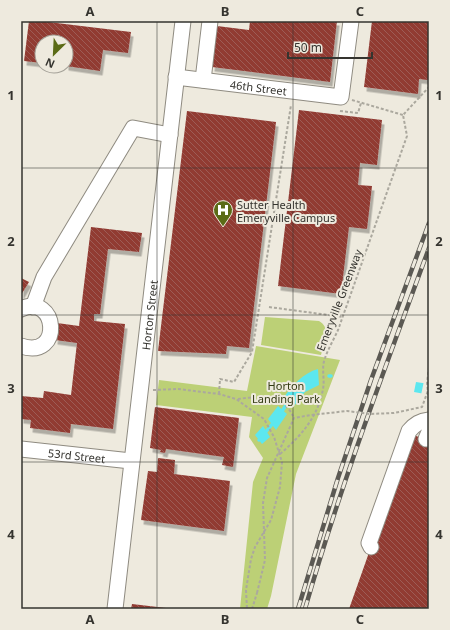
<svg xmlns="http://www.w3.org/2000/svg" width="450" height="630" font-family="'Noto Sans',sans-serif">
<defs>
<pattern id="building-back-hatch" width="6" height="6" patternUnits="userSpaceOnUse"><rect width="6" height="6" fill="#913a33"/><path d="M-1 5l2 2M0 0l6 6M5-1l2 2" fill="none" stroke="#9d5c56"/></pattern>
<filter id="shadow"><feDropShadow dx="2.5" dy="4.5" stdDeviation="0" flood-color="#0004"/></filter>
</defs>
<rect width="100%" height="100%" fill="#eeeade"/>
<path fill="#bcd076" d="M265,317l54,4c13,7 5,23 2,34l-60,-10z
M256,346l84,14 -44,114 -25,122 -4,13h-27l13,-127 10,-24 -14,-21 3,-20 -96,-12 3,-25 88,11z"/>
<path fill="#5ce7ef" d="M318,369l1,16 -14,7 -11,14 -10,-9c9,-12 19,-24 34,-28z
M416,382l13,2 -4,10 -11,-2z
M278,406l9,8 -11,16 -8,-11z
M263,426l7,11 -8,7 -7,-9z"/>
<path fill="#eeeade" d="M424,381l5,1v15l-8,-2z"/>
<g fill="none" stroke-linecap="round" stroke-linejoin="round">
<path stroke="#5ce7ef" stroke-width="3.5" d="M329,376h2
M280,414l11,-16
M259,440l15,-18"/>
</g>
<path fill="url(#building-back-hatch)" filter="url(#shadow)" d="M29,21h11l91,11 -3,21 -25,-3 -3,21 -34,-5v-24h-24v21l-18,-2z
M250,21h87l-7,61 -118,-15 5,-41 32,4z
M372,21h57l-1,59 -9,-1 -1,15 -54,-7z
M299,110l83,10 -5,45 -17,-2 -2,22 14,1 -5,43 -18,-2 -8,67 -63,-8z
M187,111l89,11 -27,226 -22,-2 -1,8 -68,-3z
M91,227l51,6 -3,19 -31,-3 -8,65h-6v7l31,3 -12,105 -42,-5 -1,9 -40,-5 1,-8 -10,-1v-23l22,2 1,-7 27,4 6,-52 -22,-3 2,-17 22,3z
M21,278l8,4 -8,13z
M155,407l84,11 -6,49 -11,-2 2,-8 -58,-8 -1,4 -5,-1 1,-2 -11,-2z
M411,434l18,7v168h-80z
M158,458l17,2 -1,14 56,7 -6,50 -83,-11 7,-49 9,1z
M132,604l34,4v1h-35z"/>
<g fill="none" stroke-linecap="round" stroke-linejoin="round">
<g stroke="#8f8b81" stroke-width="17">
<g id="minor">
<path id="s1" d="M176,77l165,20 10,-76"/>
<path d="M203,80l7,-59"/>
<path d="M33,307l11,-30 89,-149 37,7"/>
<path d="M21,309c36,-17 43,51 0,37"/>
<path d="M426,439l3,-7"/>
<path id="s2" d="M21,449l110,12"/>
<path d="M371,547l-2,-4 40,-112c6,-7 11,-10 20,-11"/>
<path id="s3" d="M115,609l68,-588"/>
</g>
</g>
<path stroke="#aba89e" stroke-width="2" stroke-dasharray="3 2" stroke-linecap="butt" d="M352,100l51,15
M340,111l18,2 3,-10
M269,307l74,10
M429,367l-2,16 2,19
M153,390l25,-1 41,5 17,5 28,20 10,18 8,25 -2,25 -9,33 -16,27 -4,12 -5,31 1,19
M219,394l1,-15 14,3 18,-30 39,-247
M238,399c16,-2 36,-6 49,8 3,3 5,7 7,11
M280,454c21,-18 38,-37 43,-65 2,-10 -2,-21 2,-31 3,-9 9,-19 13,-28l69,-194 -4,-21 26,-28
M252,609l5,-16"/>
<use href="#minor" stroke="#fff" stroke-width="15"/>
<g stroke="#5b5953" stroke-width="4.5">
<path id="rail" d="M298,609l40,-131 33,-98 58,-157
M305,609c35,-122 80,-241 124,-361"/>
</g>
<use href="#rail" stroke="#eeeade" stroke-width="3" stroke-dasharray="9" stroke-linecap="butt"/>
<path stroke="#aba89e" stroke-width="2" stroke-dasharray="3 2" stroke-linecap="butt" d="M257,593l8,-33 -2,-57 4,-25 27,-60 17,-3 36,-4 23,3 24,-1 28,-6 7,-19"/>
</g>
<path fill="none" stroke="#35342f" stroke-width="1" stroke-opacity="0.55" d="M157,21v588M293,21v588M21,168h408M21,315h408M21,462h408"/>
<defs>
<g id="hospital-pin" transform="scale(1)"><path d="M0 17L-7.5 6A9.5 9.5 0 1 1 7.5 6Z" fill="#5b6b16" stroke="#eeeade"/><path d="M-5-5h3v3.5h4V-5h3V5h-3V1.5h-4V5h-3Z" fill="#fff"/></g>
</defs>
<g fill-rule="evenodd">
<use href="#hospital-pin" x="223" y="210"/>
</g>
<g text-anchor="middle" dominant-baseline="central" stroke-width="4" stroke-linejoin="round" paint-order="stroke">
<g font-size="11" fill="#35342f" stroke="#eeeade">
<text stroke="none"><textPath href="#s1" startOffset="83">46th Street</textPath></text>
<text transform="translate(339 300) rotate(-69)">Emeryville Greenway</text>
<text stroke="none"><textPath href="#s3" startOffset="296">Horton Street</textPath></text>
<text stroke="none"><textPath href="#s2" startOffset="56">53rd Street</textPath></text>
</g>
<g font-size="11" fill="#35342f" stroke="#eeeade" text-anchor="start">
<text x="237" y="204">Sutter Health<tspan x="237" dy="13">Emeryville Campus</tspan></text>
</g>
<g font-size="11" fill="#333a13" stroke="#eeeade">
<text x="286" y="385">Horton<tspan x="286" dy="13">Landing Park</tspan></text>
</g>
</g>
<rect width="450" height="630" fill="none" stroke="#eeeade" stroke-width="44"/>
<g transform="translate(54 54) rotate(204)"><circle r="19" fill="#eeeade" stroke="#a4a198"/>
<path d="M0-3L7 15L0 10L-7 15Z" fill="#5b6b16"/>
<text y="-6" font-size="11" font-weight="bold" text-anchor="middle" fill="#35342f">N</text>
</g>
<path d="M288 52v6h84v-6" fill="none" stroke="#35342f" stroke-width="2"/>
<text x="294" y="52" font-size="12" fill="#35342f" stroke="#eeeade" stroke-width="3" paint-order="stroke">50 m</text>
<rect x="22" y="22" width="406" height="586" fill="none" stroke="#35342f" stroke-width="1.5"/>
<g font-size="13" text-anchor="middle" font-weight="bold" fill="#35342f">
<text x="90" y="16">A</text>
<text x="225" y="16">B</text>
<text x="360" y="16">C</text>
<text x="11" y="100">1</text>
<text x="439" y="100">1</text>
<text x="11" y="246">2</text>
<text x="439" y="246">2</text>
<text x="11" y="393">3</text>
<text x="439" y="393">3</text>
<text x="11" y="539">4</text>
<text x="439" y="539">4</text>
<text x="90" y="624">A</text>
<text x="225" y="624">B</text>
<text x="360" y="624">C</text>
</g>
</svg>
